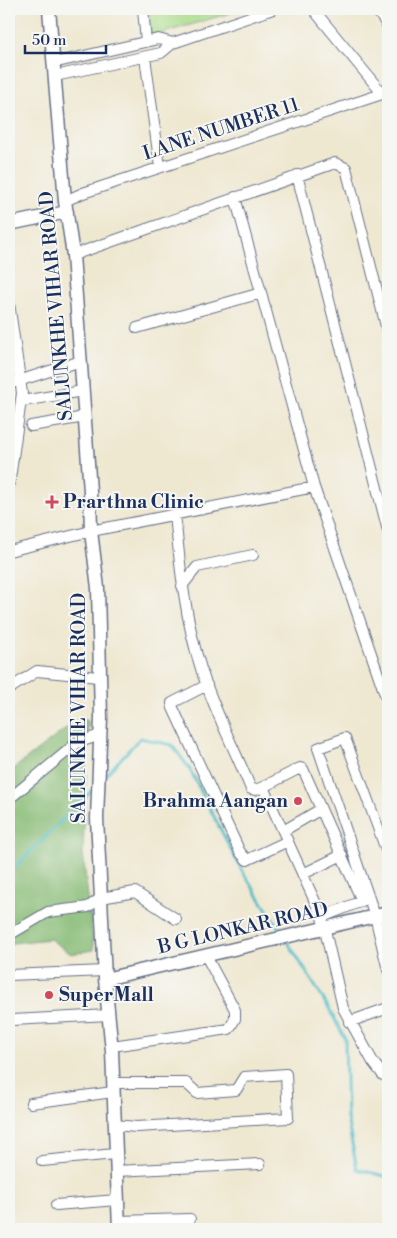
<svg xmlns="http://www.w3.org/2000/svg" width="397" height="1238" font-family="'Libre Bodoni',serif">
<rect width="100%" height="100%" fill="#f6f6f2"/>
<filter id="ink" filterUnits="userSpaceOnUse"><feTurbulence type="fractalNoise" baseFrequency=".02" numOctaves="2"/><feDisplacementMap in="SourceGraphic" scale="10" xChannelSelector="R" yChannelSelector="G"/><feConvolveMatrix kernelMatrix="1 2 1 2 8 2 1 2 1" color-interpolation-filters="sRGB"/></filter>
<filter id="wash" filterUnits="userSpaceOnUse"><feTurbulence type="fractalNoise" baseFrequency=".0096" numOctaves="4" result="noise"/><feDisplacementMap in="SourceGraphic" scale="20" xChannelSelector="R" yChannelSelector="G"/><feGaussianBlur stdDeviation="1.12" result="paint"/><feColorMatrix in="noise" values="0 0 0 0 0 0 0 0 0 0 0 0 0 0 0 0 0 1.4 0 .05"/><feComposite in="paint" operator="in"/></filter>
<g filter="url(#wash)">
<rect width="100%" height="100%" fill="#efe8d1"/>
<path fill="#aadb89" stroke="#628574" d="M149,9h94l-93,28z"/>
<path fill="#87bb75" stroke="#51756a" d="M80,718l8,3 -5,132 11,97 -23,4 -21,-15 -37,4 -4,3v-174z"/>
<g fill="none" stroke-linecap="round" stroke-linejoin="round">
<path stroke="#4ebbc9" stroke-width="3" d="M102,779l38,-41 32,7 17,23 52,101 41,64
M9,873l86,-86
M287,941l43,69 15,29 2,79 10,51 31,8"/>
</g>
</g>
<g filter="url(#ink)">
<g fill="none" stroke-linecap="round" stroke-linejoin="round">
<g stroke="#657086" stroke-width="12">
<path id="minor" d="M143,9l3,33
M313,9l69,84
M376,9l12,17
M145,57l15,110
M53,63l105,-24 15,4 100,-34
M55,76l106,-23 12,-10
M297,175l91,356
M235,197l79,290 74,216
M65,201l18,-8 305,-101
M73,255l262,-92 11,5 42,166
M9,303l13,90 -13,93
M137,328l124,-35
M9,384l72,-23
M22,401l61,-10
M31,426l54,-9
M175,514c5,54 10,106 27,158 13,40 33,78 49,117l4,1 8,-3 59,130 21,91 30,54 10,13 5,-1
M9,551l82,-20 223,-44
M182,586l15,-19 56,-12
M207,685l-35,18 1,5 67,144 7,8 41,-19
M9,689l28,-18 61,6
M263,787l37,-19 3,1 59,132 -40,16
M9,799l68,-56 23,-8
M283,831l38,-22
M303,874l39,-19
M9,935l39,-23 40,-5 13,-9 34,-6 41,27
M388,970l-13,-54 -57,-168 27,-10 43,117
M9,975l96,-4
M12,1020l97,-5
M349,1022l39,-14
M112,1046l117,-17 6,-10v-9l-29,-54
M113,1083h73l11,10 39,-3 8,-13 42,-3 2,44 -151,9 -23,-2
M31,1103l82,-11
M42,1161l73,-7
M116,1171l144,-7
M56,1205l61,-5
M118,1221l72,-2"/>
</g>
<g stroke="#657086" stroke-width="15">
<path id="tertiary" d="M49,9l16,192 8,54 17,236 1,40 7,57 3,130 -4,100 8,161 7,72 7,178
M9,224l58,-12
M105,979l283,-66"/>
</g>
<use href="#minor" stroke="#fff" stroke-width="10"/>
<use href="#tertiary" stroke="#fff" stroke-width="12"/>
</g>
</g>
<g fill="#d1495b" stroke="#f6f6f2" stroke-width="2">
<path d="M49.5 494.5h5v5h5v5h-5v5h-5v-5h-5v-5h5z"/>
<circle cx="298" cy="801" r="5"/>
<circle cx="49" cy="995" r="5"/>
</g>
<g text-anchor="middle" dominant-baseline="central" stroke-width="4" stroke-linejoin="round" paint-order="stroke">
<g font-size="19" fill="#1b2f5e" stroke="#f6f6f2">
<text transform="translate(221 129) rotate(-18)">LANE NUMBER 11</text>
<text transform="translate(56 306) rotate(-95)">SALUNKHE VIHAR ROAD</text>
<text transform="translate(79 708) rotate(-90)">SALUNKHE VIHAR ROAD</text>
<text transform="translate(243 928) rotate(-13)">B G LONKAR ROAD</text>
</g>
<g font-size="19" font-weight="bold" fill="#1b2f5e" stroke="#f6f6f2" text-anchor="start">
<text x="63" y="502">Prarthna Clinic</text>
<text x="288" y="801" text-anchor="end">Brahma Aangan</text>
<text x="59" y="995">SuperMall</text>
</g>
</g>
<rect width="397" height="1238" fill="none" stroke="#f6f6f2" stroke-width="30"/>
<path d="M25 45v8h81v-8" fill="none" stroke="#1b2f5e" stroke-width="2.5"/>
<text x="32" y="45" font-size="15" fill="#1b2f5e" stroke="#f6f6f2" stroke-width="4" paint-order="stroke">50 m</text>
</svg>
